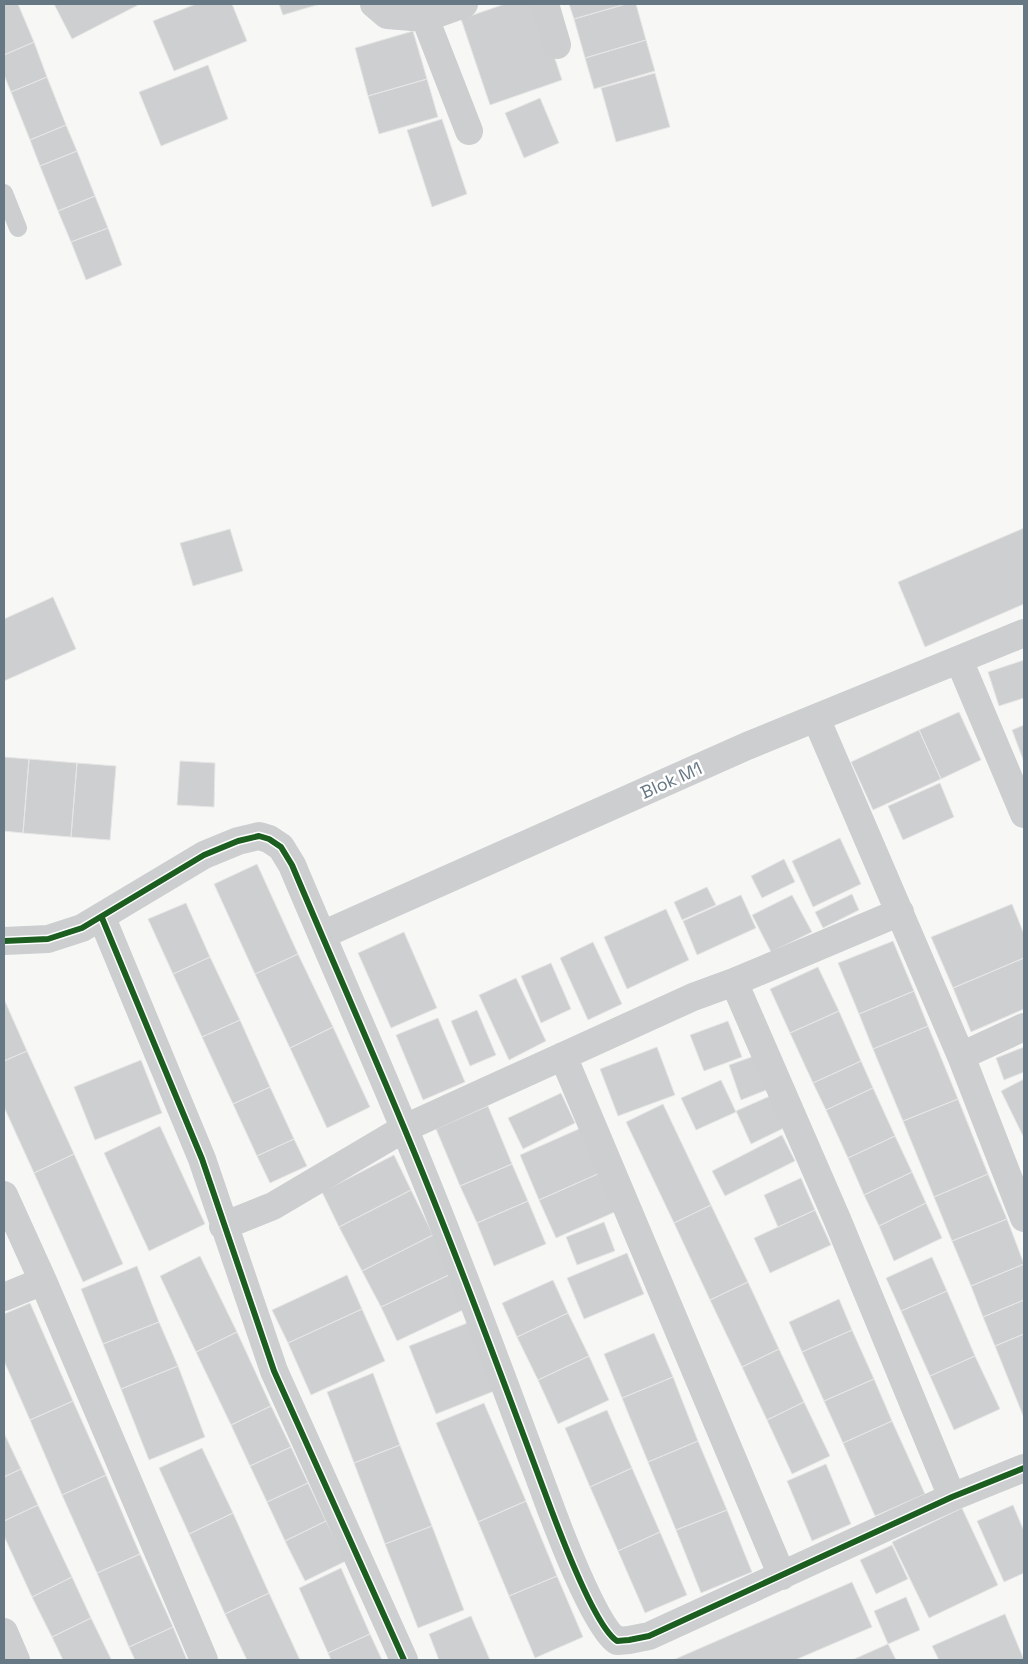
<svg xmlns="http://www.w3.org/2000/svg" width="1028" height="1664" font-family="'Space Grotesk',sans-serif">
<rect width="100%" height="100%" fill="#f7f7f6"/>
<path fill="#cecfd0" stroke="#e6e6e6" d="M4,4h14l16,38 -30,13z
M54,4h86l-68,35z
M196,4h36l15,37 -73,30 -21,-50z
M279,4h41l-37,11z
M505,4h32l25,76 -72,25 -29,-86z
M569,4h57l-52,15z
M626,4h10l10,36 -61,18 -11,-39z
M413,31l14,48 -59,17 -13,-48z
M646,40l9,31 -61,18 -9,-31z
M34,42l13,35 -36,15 -7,-17v-20z
M208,65l20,54 -67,27 -22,-54z
M655,73l15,54 -54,15 -15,-54z
M47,77l19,48 -36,15 -19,-48z
M427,79l11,38 -59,17 -11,-38z
M540,98l19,45 -35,15 -19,-45z
M442,119l25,75 -35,13 -25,-77z
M66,125l11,26 -37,15 -10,-26z
M77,151l18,45 -37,15 -18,-45z
M95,196l13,32 -37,14 -13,-31z
M108,228l14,37 -36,15 -15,-38z
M1024,528v76l-99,43 -27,-65z
M230,529l13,42 -50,15 -13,-43z
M53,597l23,52 -72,32v-62z
M1024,660v38l-25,8 -11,-34z
M959,712l22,48 -40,19 -22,-49z
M1024,725v37l-12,-32z
M919,730l22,49 -68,31 -22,-48z
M4,757l25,2 -6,74 -19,-2z
M29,759l48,4 -6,74 -48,-4z
M180,761l35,2 -1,44 -37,-2z
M77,763l39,3 -6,74 -39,-3z
M940,783l14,34 -51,23 -15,-34z
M840,838l21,46 -48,23 -21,-46z
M784,859l11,23 -33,16 -11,-22z
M257,864l41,90 -43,20 -41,-90z
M707,887l9,18 -34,15 -8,-18z
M852,894l7,16 -36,18 -8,-16z
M741,895l15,33 -59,27 -14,-34z
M792,895l20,37 -41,20 -19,-37z
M186,903l24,54 -37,17 -25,-55z
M1012,904l12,30v24l-71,30 -22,-51z
M666,909l23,51 -62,29 -23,-52z
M404,932l33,76 -46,20 -33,-75z
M893,941l21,50 -55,23 -21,-51z
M593,942l29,62 -34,16 -28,-62z
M298,954l35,73 -43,21 -35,-74z
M210,957l30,63 -38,17 -29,-63z
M1024,958v51l-53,23 -18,-44z
M551,963l20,46 -30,14 -20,-47z
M818,967l21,44 -49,22 -20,-44z
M516,978l30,63 -37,19 -30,-65z
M914,991l14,35 -55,23 -14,-35z
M4,999l23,52 -23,10z
M477,1010l19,45 -26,11 -19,-45z
M839,1011l22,50 -48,22 -23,-50z
M438,1018l27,64 -42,18 -27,-65z
M240,1020l30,67 -37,17 -31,-67z
M728,1021l14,36 -38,14 -14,-36z
M928,1026l30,73 -55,22 -30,-72z
M333,1027l37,80 -43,21 -37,-80z
M657,1047l18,48 -57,21 -18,-47z
M1024,1047v25l-20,8 -8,-22z
M27,1051l47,103 -40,19 -30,-66v-46z
M757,1055l12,34 -28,11 -12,-35z
M141,1060l21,53 -67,27 -21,-53z
M861,1061l12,27 -47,22 -13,-27z
M1024,1079v59l-23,-47z
M721,1080l15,32 -40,18 -15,-32z
M270,1087l24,52 -37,17 -24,-52z
M873,1088l22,48 -47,22 -22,-48z
M561,1093l14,30 -52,26 -15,-31z
M770,1096l14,32 -33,16 -15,-33z
M958,1099l30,75 -54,23 -31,-76z
M663,1104l48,101 -37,18 -48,-101z
M488,1106l24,58 -52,22 -24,-57z
M160,1126l45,98 -56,27 -45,-98z
M581,1128l19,45 -61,27 -19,-45z
M782,1135l13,26 -70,35 -13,-25z
M895,1136l17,36 -48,23 -16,-37z
M294,1139l13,27 -37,17 -13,-27z
M74,1154l49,110 -40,18 -49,-109z
M394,1155l17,35 -72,37 -17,-35z
M512,1164l16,37 -51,22 -17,-37z
M912,1172l14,31 -47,23 -15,-31z
M600,1173l17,38 -61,27 -17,-38z
M988,1174l19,45 -55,22 -18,-44z
M801,1178l14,32 -37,17 -14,-32z
M411,1190l22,45 -71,36 -23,-44z
M528,1201l18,43 -52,22 -17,-43z
M926,1203l16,35 -48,23 -15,-35z
M711,1205l37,77 -38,18 -36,-77z
M815,1210l16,35 -61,28 -16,-35z
M1007,1219l17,45 -53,22 -19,-45z
M604,1222l11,29 -38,14 -11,-28z
M433,1235l18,39 -70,33 -19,-36z
M627,1253l17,41 -60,25 -17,-41z
M200,1256l37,76 -41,20 -36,-76z
M932,1257l15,34 -46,20 -15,-33z
M1024,1264v36l-41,17 -12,-31z
M137,1266l22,56 -56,22 -22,-55z
M451,1274l16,34 -70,33 -16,-34z
M347,1275l15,34 -74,34 -16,-33z
M553,1280l15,33 -51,24 -15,-34z
M748,1282l31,67 -37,18 -32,-67z
M947,1291l28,65 -45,20 -29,-65z
M839,1299l13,31 -50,22 -13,-30z
M1024,1300v34l-29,12 -12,-29z
M30,1303l43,98 -43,19 -26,-59v-47z
M362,1309l23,52 -74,34 -23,-52z
M568,1313l21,43 -51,24 -21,-43z
M475,1320l27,68 -66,26 -27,-68z
M159,1322l19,44 -57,23 -18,-45z
M852,1330l22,49 -50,22 -22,-49z
M237,1332l34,74 -40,19 -35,-73z
M654,1333l19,44 -51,21 -18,-44z
M1024,1334v84l-29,-72z
M779,1349l25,53 -37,18 -25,-53z
M589,1356l20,44 -51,24 -20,-44z
M975,1356l25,53 -46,21 -24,-54z
M178,1366l27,71 -56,23 -28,-71z
M373,1373l27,72 -46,18 -27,-71z
M673,1377l25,64 -50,21 -26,-64z
M874,1379l18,42 -49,22 -19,-42z
M73,1401l33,74 -44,20 -32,-75z
M804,1402l26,54 -38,18 -25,-54z
M484,1403l42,98 -48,21 -42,-99z
M271,1406l20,41 -41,19 -19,-41z
M607,1410l25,58 -42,19 -25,-59z
M892,1421l33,73 -50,22 -32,-73z
M4,1433l17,36 -17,8z
M698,1441l29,69 -51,20 -28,-68z
M400,1445l32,81 -47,18 -31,-81z
M291,1447l17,36 -41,19 -17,-36z
M202,1448l31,65 -44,21 -30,-66z
M826,1464l25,60 -39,17 -25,-60z
M632,1468l28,64 -42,19 -28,-64z
M21,1469l17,36 -34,16v-44z
M106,1475l34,79 -43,19 -35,-78z
M308,1483l18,38 -41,20 -18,-39z
M526,1501l31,75 -48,20 -31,-74z
M38,1505l34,72 -40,20 -28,-61v-15z
M1013,1505l11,26v42l-20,9 -27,-61z
M962,1508l36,77 -69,33 -37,-76z
M727,1510l25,62 -51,21 -25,-63z
M233,1513l36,80 -44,21 -36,-80z
M326,1521l20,40 -41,20 -20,-40z
M432,1526l32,84 -46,18 -33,-84z
M660,1532l27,63 -42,18 -27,-62z
M892,1545l16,34 -32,15 -16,-34z
M140,1554l33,73 -44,20 -32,-74z
M341,1568l29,66 -42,19 -29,-65z
M557,1576l26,61 -48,21 -26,-62z
M72,1577l19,41 -39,19 -20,-40z
M852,1582l20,45 -77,33h-122z
M269,1593l31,67h-53l-22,-46z
M906,1597l14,33 -32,14 -14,-33z
M1005,1614l19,46h-85l-7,-14z
M471,1616l19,44h-51l-10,-26z
M91,1618l20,41 -3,1h-45l-11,-23z
M173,1627l14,33h-52l-6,-13z
M370,1634l12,26h-51l-3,-7z
M888,1644l8,16h-44z"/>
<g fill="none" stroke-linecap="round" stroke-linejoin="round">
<path stroke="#cccecf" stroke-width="18" d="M4,193l14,35"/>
<path stroke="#cccecf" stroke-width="28" d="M374,4l13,11 38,3 44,113
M545,4l12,41
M425,18l39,-14
M959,660l65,154
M816,718l145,338 63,162
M102,918l100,241 72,212 130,289
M322,935l425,-189 277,-113
M4,941l44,-2 34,-11 122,-73 34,-14 21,-5 10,3 12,8 11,18c37,88 76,176 113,265 50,120 95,242 140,363 11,30 49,133 72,148l12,-1 20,-4 303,-139 72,-29
M734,982l103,237 115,278
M563,1056l219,520
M961,1056l63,-29
M4,1195l39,86 161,379
M223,1226l50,-20 132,-78 288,-131 41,-15 166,-70
M4,1297l39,-16
M4,1632l12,28"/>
<g stroke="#fff" stroke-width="9">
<path id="cycleway" d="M102,918l100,241 72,212 130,289
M4,941l44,-2 34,-11 122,-73 34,-14 21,-5 10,3 12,8 11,18c37,88 76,176 113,265 50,120 95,242 140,363 11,30 49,133 72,148l12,-1 20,-4 303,-139 72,-29"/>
</g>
<use href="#cycleway" stroke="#1b5e20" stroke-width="6"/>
</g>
<g text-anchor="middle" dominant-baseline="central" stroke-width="5" stroke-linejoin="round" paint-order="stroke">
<g font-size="18" fill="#677885" stroke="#fff">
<text transform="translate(671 780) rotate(-24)">Blok M1</text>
</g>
</g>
<rect width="1028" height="1664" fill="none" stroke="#677885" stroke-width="10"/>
</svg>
